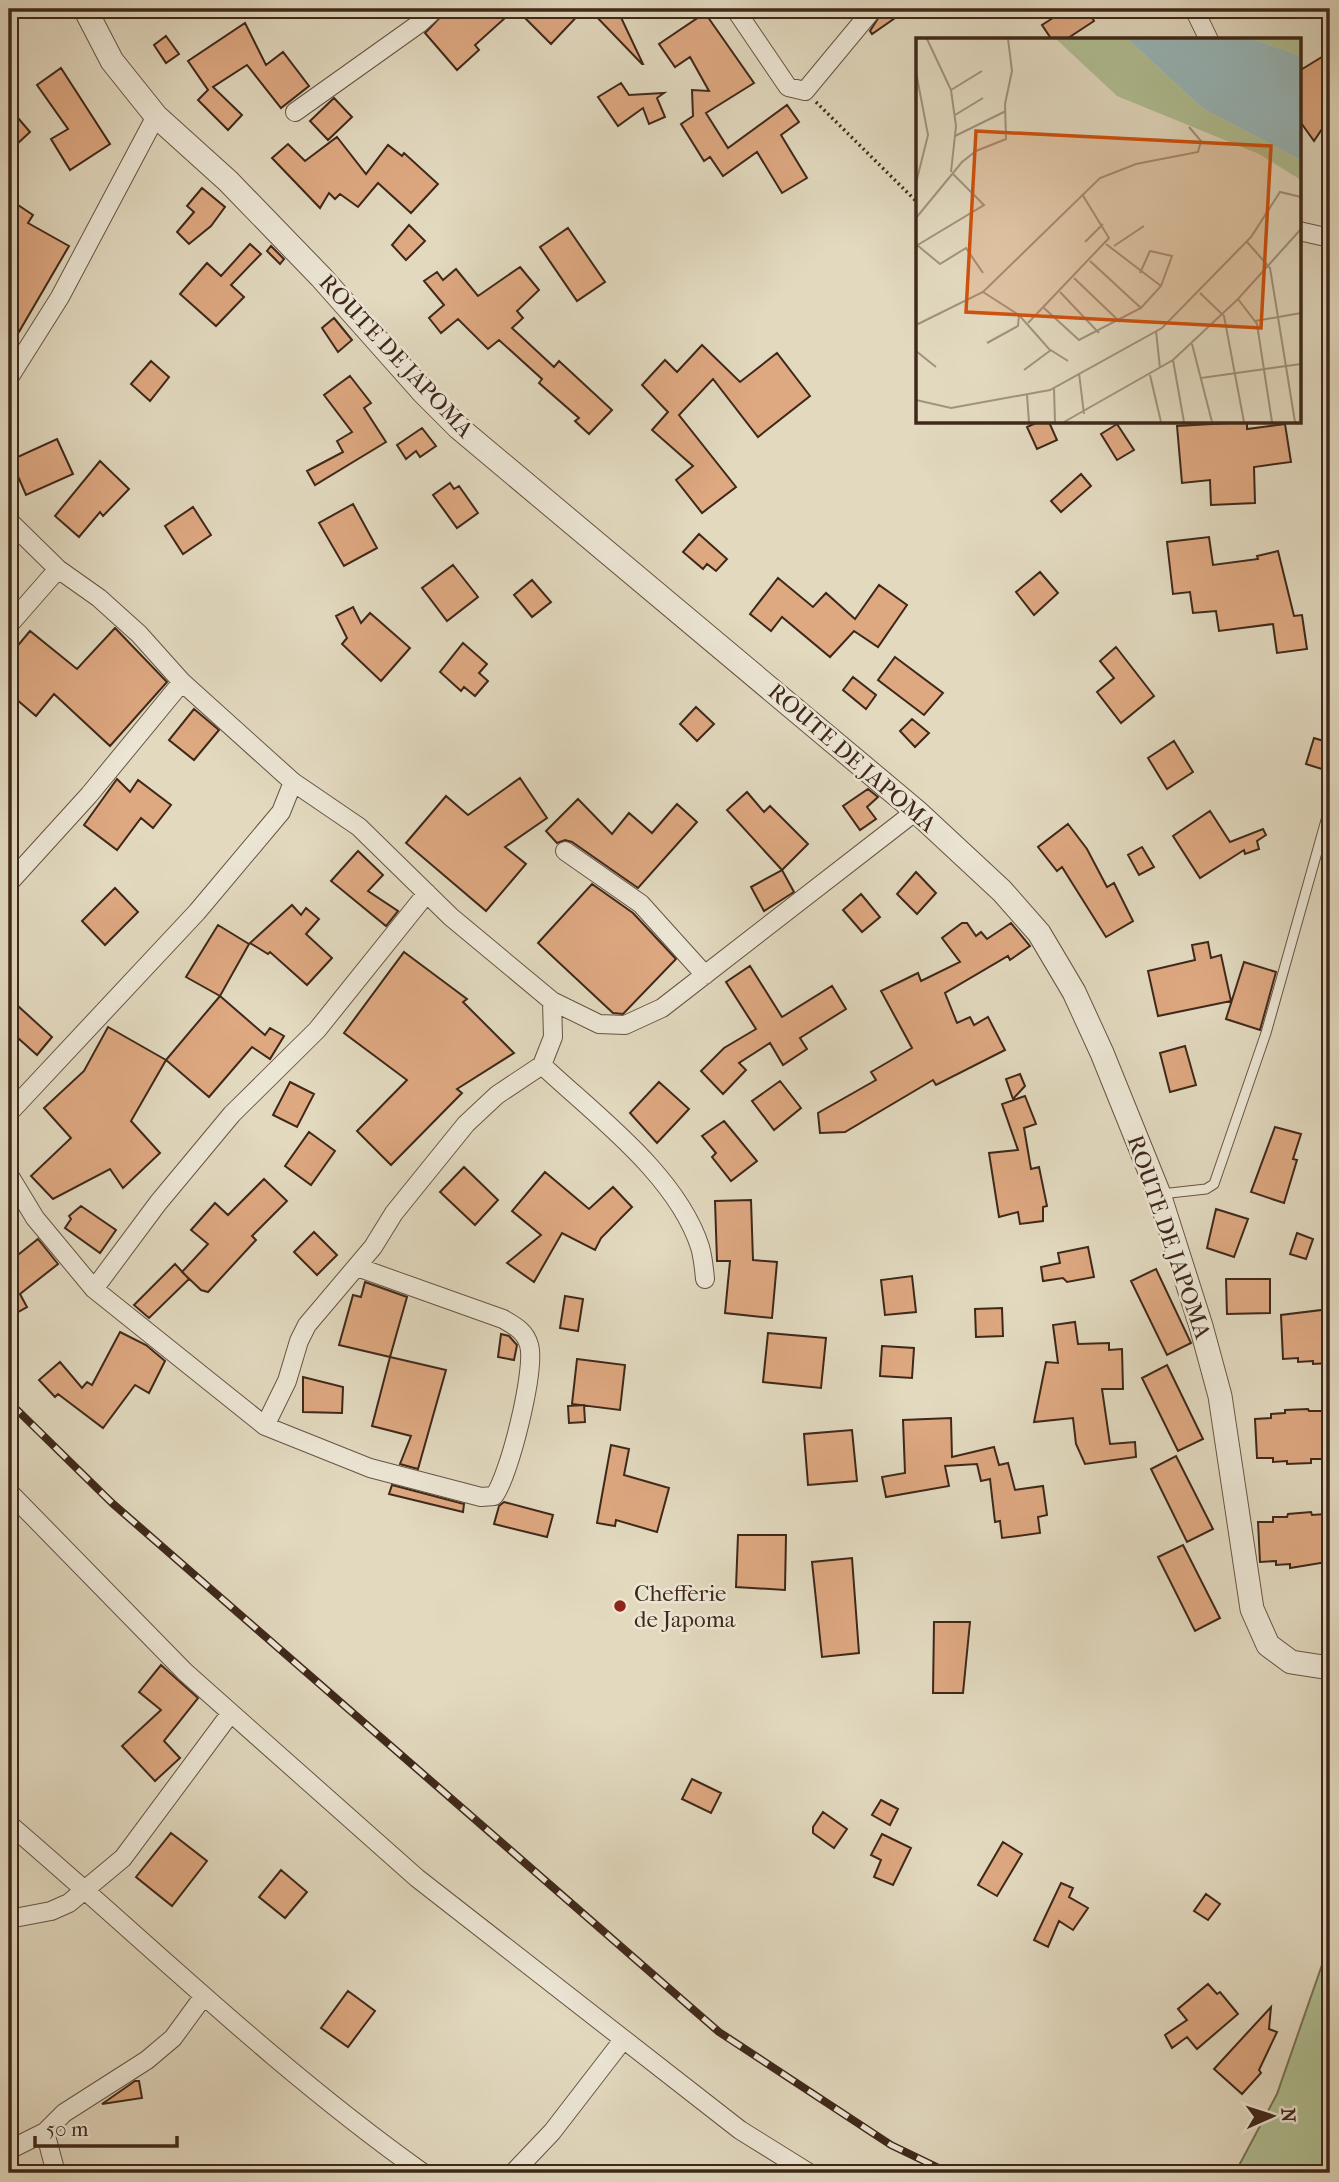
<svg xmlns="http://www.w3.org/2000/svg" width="1339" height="2182" font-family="'IM FELL French Canon',serif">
<rect width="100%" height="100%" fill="#e2d9bf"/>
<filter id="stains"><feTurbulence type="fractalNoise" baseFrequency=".00286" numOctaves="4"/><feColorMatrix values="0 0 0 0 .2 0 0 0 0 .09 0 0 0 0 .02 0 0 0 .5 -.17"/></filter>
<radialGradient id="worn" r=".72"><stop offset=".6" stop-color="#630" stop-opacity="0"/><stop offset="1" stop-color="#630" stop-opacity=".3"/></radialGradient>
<path fill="#b0c094" stroke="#787457" stroke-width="2" d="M1330,1942v231h-95l42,-79z"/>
<path fill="#dea881" stroke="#3f281a" stroke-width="2" d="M448,9h48l9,9 -30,27 4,5 -22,20 -32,-37z
M516,9h68l-33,35z
M589,9h28l26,55h-1z
M884,9h24l-36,25 -2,-3z
M1067,9h20l7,12 -29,19h-13l-10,-15z
M705,13l49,70 -48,30 22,35 59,-43 12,17 -18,13 26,43 -25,15 -25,-41 -34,24 -13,-19 -6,4 -23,-37 12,-8 -1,-26 17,1 -19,-34 -15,10 -16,-23z
M245,23l21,42 17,-13 26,34 -28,22 -34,-43 -34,22 29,28 -14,15 -30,-30 10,-10 -20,-29z
M166,36l13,18 -13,9 -12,-18z
M1330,52v79l-6,-5 -10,15 -15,-21v-49z
M61,68l49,76 -40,26 -19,-31 17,-10 -31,-44z
M621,83l8,12 35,-2 -7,5 8,19 -16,7 -6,-16 -25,18 -20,-29z
M334,98l18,19 -24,23 -18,-19z
M18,118l12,14 -14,13 -7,-8v-11z
M337,137l29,37 22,-29 14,11 2,-3 34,31 -27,29 -33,-30 -20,24 -18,-13 -5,5 -6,-6 -9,15 -48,-50 16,-14 17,17z
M202,188l23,19 -14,19 -22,18 -12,-12 17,-20 -7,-6z
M9,199l24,16 -5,8 41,23 -60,103z
M409,225l16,16 -19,19 -14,-15z
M568,228l37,54 -28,19 -37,-54z
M250,244l11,10 -30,31 13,12 -28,29 -36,-32 27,-31 14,13z
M271,246l13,13 -4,5 -13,-13z
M520,267l19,23 -22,21 6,7 -11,10 42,39 5,-6 53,49 -23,24 -14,-13 4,-3 -40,-35 3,-4 -43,-39 -11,9 -30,-30 -17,14 -12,-15 15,-13 -20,-24 13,-9 6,8 13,-11 22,27z
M334,318l18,22 -14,12 -16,-24z
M702,345l38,37 37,-29 33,43 -52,41 -45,-58 -34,36 57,72 -34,26 -26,-33 17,-14 -41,-36 16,-18 -26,-27 23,-25 12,12z
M151,361l18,16 -19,24 -19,-17z
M350,376l21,27 -7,5 22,34 -71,43 -8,-14 36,-19 -6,-11 15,-9 -28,-37z
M1038,422h11l8,18 -20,9 -10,-22z
M1247,422v7l38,-5 6,38 -37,5 1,36 -44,2 -1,-25 -28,3 -5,-57z
M1117,424l17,26 -17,10 -16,-26z
M422,428l14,18 -16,11 -4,-6 -10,8 -9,-14z
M57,439l16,35 -47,21 -15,-35z
M100,461l29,28 -26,27 -3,-4 -21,25 -24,-21z
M1081,474l10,12 -30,26 -10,-11z
M450,483l4,6 5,-3 19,27 -21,15 -24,-33z
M353,504l24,44 -33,18 -25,-43z
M193,507l18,28 -28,19 -18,-28z
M699,534l28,25 -11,12 -9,-7 -4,5 -20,-17z
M1209,537l4,28 45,-6 -1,-3 21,-5 16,65 8,-1 5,34 -30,4 -4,-29 -54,7 -3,-20 -23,2 -3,-21 -17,2 -6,-52z
M453,565l25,32 -31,24 -25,-33z
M1040,572l18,21 -24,22 -18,-23z
M778,578l35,29 13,-14 29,26 24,-34 28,20 -29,42 -24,-16 -24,26 -48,-40 -11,14 -21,-17z
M532,580l19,22 -19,15 -18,-22z
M353,607l8,16 9,-10 40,35 -29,33 -39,-37 5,-6 -11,-22z
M115,628l52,54 -57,64 -56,-52 -18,22 -27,-23v-37l21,-25 47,38z
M463,643l24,21 -8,9 9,8 -13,15 -11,-9 -3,4 -21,-19z
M1116,647l38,49 -33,27 -24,-31 17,-14 -14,-17z
M895,657l48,36 -19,22 -46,-35z
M853,677l23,18 -10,14 -23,-19z
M696,707l18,17 -17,17 -17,-17z
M194,709l25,21 -25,30 -25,-20z
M912,719l17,14 -14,14 -15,-16z
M1314,738l16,5 -5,27 -19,-6z
M1174,741l19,31 -26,17 -19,-31z
M520,778l27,40 -42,29 21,17 -40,47 -80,-68 40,-47 22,19z
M117,779l13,13 8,-12 33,25 -18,23 -12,-10 -24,32 -33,-25z
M868,789l10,8 -11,10 9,12 -16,11 -17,-24z
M747,792l17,20 6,-6 38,38 -26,26 -55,-60z
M578,799l34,35 17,-21 23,20 25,-29 20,18 -59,66 -66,-46 -7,-2 -8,3 -11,-12z
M1210,811l20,31 33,-13 3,6 -9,6 2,8 -14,5 -1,-4 -44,28 -27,-42z
M1068,824l19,25 20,38 7,-4 19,38 -27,16 -44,-70 -5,4 -19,-24z
M1142,847l12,20 -15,8 -11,-20z
M358,851l25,24 -15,16 30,20 -12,15 -55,-45z
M782,870l12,22 -30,19 -13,-24z
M916,872l20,21 -19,21 -20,-20z
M592,884l41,29 43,46 -53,55 -10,-1 -75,-70z
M115,888l23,24 -33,33 -23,-24z
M861,894l19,23 -18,15 -19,-22z
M292,905l9,10 5,-7 13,11 -13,15 26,24 -25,27 -37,-33 -2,2 -18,-11z
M962,923h5l9,13 5,-4 6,7 24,-16 19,23 -20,14 -2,-4 -63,37 12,30 13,-6 4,8 14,-8 17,33 -69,35 -3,-5 -88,52 -25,1 -2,-20 58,-33 -5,-8 41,-24 -31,-57 37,-18 3,8 39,-19 -18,-24z
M218,925l31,19 -29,52 -34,-19z
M1208,942l3,16 10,-3 10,46 -73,15 -10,-45 47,-11 -3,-15z
M404,952l63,47 -4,3 51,51 -57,36 5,4 -71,72 -34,-34 50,-51 -63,-47z
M1244,962l32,10 -16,58 -34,-11z
M750,966l32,51 50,-31 14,23 -46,29 7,11 -24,16 -13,-22 -31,20 7,7 -23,24 -22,-23 23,-23 32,-19 -30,-47z
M220,996l45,39 5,-7 14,8 -14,23 -18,-12 -43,50 -43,-37z
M18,1006l34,31 -15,18 -28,-25v-13z
M108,1027l58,33 -35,61 29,32 -37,35 -13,-19 -57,30 -22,-23 40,-38 -27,-30 40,-37z
M1185,1046l11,39 -26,7 -10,-39z
M1020,1074l5,12 -12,13 -7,-20z
M780,1081l21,27 -27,22 -22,-29z
M290,1082l24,12 -17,33 -24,-12z
M659,1082l30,27 -32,34 -27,-30z
M1025,1096l11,28 -12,4 7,41 8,-2 8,39 -4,1v14l-23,3 -2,-12 -19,5 -10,-64 29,-3 -16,-46z
M724,1121l33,40 -26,20 -19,-24 4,-4 -14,-17z
M1275,1127l26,7 -8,25 4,1 -13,43 -33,-11z
M309,1132l26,19 -24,34 -26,-19z
M464,1167l34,33 -23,25 -35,-33z
M545,1172l44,37 24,-22 19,20 -31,31 -6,12 -33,-17 -28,49 -27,-19 34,-28 -29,-24z
M264,1179l23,22 -35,35 4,4 -48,52 -7,-2 -19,-18 26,-28 -17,-14 24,-27 13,12z
M751,1200l2,60 24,2 -5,56 -47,-5 5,-52h-13l-2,-60z
M81,1206l35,24 -16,23 -35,-25 6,-9 -2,-3z
M1216,1209l32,10 -14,38 -27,-9z
M314,1232l23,23 -20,20 -23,-23z
M1297,1233l16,6 -7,20 -16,-5z
M38,1239l20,25 -38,30 7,13 -18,10v-55z
M1088,1247l6,30 -27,5 -4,-4 -20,3 -2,-14 19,-4 -2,-10z
M175,1264l14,15 -40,39 -15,-13z
M1156,1269l35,74 -24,12 -36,-74z
M912,1276l4,36 -31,3 -4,-35z
M1226,1279h44v34l-43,1z
M365,1282l42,15 -17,60 -51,-12 14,-50 8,2z
M565,1296l18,3 -5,32 -18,-3z
M1002,1308l1,28 -27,1 -1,-28z
M1330,1309v54l-17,1v-3l-15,1v-4l-15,1 -2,-44z
M1075,1322l3,22 31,-1v7l13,-1 1,40h-21l8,55 25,-2 1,15 -51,7 -9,-20 -3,-26 -39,4 12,-60 12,1 -5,-38z
M120,1332l26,13 19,16 -16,32 -14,-8 -32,43 -45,-34 -3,3 -16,-17 21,-18 22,26 5,-6 5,3z
M768,1333l58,5 -5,50 -58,-6z
M501,1334l8,2 8,9 -3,15 -16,-3z
M882,1346l32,2 -2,30 -32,-2z
M390,1357l56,13 -28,99 -18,-5 11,-28 -39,-10z
M577,1359l48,6 -5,45 -48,-6z
M1167,1365l36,74 -25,12 -36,-73z
M303,1377l40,10 -1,26 -39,-1z
M584,1405l1,17 -16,1 -1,-17z
M1308,1409l1,2h13v4h8v39h-6l1,5h-14v4l-24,1v-3l-14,1v-4h-16l-2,-39 16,-1v-4l14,-1v-3z
M951,1418l1,39 42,-10 5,18 9,-2 7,27 28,-4 4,29 -9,2 2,16 -38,5 -2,-17 -5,1 -5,-43 -9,2 -4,-17 -32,2 4,20 -63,11 -4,-20 23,-4 -2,-53z
M852,1430l5,51 -49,4 -4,-51z
M611,1445l18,4 -5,26 45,13 -12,44 -41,-12 -1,6 -18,-3z
M1176,1456l37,73 -26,13 -36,-73z
M392,1485l72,19 -1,8 -74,-18z
M504,1502l49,13 -6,22 -53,-13 5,-18z
M1311,1512l1,3 13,-1v5h5v38l-3,1v4l-37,6v-4l-14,1v-4l-16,1 -2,-40h15v-5h14l1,-3z
M738,1535h48l-1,55 -49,-3z
M1183,1545l37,73 -25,13 -37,-74z
M852,1558l7,95 -37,4 -10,-95z
M934,1622h36l-7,71h-30z
M161,1665l37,33 -34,43 16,17 -25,23 -33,-35 39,-36 -22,-18z
M692,1779l29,14 -10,20 -29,-14z
M881,1800l17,9 -8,16 -18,-10z
M823,1812l24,17 -13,19 -21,-15v-6z
M171,1833l36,28 -35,45 -36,-29z
M882,1834l29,14 -18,37 -19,-8 7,-17 -10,-5z
M1003,1842l19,12 -25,42 -19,-11z
M281,1870l26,22 -22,26 -26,-21z
M1061,1883l12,5 -4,9 19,11 -15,22 -14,-9 -11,26 -14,-7z
M1206,1894l14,10 -12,16 -14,-9z
M1208,1984l9,10 3,-2 18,22 -41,35 -10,-12 -15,11 -7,-13 22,-15 -9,-11z
M348,1991l27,20 -27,36 -27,-19z
M1271,2007l-2,22 8,3 -18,38 2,3 -19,21 -28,-25z
M135,2081h4l3,17 -40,6z"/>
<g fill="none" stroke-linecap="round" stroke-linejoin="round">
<g stroke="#685443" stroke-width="11">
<path id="service" d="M1161,1194l45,-5 8,-5 52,-151 64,-227"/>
</g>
<g stroke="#685443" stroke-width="20">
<path id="minor" d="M735,9l53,78 17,4 68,-82
M1194,9l15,31
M295,112l125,-89 15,-14
M1299,231l31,7
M9,378l51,-81 96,-181
M9,521l49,48 41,29 40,36 43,48 111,100 66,45 92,90 101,84 47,23 26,1 37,-17 254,-197
M9,625l49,-56
M565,851l76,53 64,71
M9,883l80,-88 93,-113
M542,1065c53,50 135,110 158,182 3,10 4,21 5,32
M9,1113l188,-201 84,-100 12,-30
M9,1175l26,43 59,71 171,137 105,42 111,29 13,-1c15,-19 42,-127 35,-151 -4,-14 -14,-19 -26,-26l-146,-52
M94,1289l64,-86 74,-89 85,-84 110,-137
M265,1426l22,-45 12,-40 8,-16 66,-78 21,-34 72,-89 31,-29 45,-30 11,-28 -1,-36
M9,1492l176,180 232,206 323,252 69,43
M9,1824c137,117 266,244 414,349
M9,1919l42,-8 18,-8 54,-45 107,-144
M45,2132l11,41
M9,2150l36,-18 19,-19 83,-53 26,-22 30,-41
M513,2173l39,-41 71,-92"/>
</g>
<g stroke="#685443" stroke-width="25">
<path id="tertiary" d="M85,9l27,52 44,55 72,65 93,96 103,116 35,35 457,383 86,80 37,42 35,59 28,61 57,141 42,132 19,70 32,213 16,36 23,17 39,6"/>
</g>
<path stroke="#3f281a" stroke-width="3.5" stroke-dasharray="2 3.5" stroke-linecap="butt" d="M816,102l101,100"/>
<use href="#service" stroke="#ece6d5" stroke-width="9"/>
<use href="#minor" stroke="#ece6d5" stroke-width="18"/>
<use href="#tertiary" stroke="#ece6d5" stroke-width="23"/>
<g stroke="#3f281a" stroke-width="8">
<path id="rail" d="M9,1402l103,101 607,529 172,113 58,28"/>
</g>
<use href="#rail" stroke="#ece6d5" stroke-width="5" stroke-dasharray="16" stroke-linecap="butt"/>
</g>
<circle fill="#8f2418" stroke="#ece6d5" stroke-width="2.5" cx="620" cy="1606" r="7"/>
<g text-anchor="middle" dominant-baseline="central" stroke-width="5" stroke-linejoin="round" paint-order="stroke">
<g font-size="23" fill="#3f281a" stroke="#ece6d5">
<text transform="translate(396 356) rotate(47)">ROUTE DE JAPOMA</text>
<text transform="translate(852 758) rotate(41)">ROUTE DE JAPOMA</text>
<text transform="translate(1169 1237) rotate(71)">ROUTE DE JAPOMA</text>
</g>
<g font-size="23" fill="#3f281a" stroke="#ece6d5" text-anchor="start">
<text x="634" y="1593">Chefferie<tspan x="634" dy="26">de Japoma</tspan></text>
</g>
</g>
<g transform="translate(916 38)">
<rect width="385" height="385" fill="#e2d9bf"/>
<path d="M140,1h72l74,69 99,52v20l-42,-26 -142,-58zM336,1h49v17z" fill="#b0c094"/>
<path d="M212,1h124l49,17v104l-99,-52z" fill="#98b8ba"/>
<path fill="none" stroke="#a1927d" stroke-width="2" d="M11,1l24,51 5,36 -5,46M0,34l12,63 -12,48M35,52l31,-19M39,77l28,-17M39,98l51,-25M0,180l46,-56 14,-11 30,-12 -1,-35 7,-33 -4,-32M169,204l18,-18M331,204l23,26 25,154M190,206l55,42M1,207l23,19 26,-16 17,25M0,208l68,-41 -32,-32M198,208l30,-20M174,223l51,47M158,240l46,44M67,254l36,23 30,34 19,12M144,254l39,41M284,255l24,23 20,106M322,261l19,25 15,98M128,270l35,32 62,-32 20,-22 11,-30 -22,-5 -10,22M339,283l46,-8M112,285l81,-85 -27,-44M0,287l67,-33 117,-114 36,-14 62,-12 3,-11 -12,-14M240,293l4,37M71,305l31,-17 1,-11M276,306l20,78M0,313l20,16M257,322l11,62M108,332l27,-20M163,335l5,41M234,337l11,47M285,340l100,-14M138,350l1,34M111,357l2,27M0,362l35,8 99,-18 112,-62 89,-91 29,-45 21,5M148,384l109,-62 65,-61 63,-70"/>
<path fill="#cf520e" fill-opacity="0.15" stroke="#cf520e" stroke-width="3.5" d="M60,93l295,15 -10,182 -295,-16z"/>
<rect width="385" height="385" fill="none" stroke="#3f281a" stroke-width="3.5"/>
</g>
<rect width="1339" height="2182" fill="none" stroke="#e2d9bf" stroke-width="35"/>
<rect x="10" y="10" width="1318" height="2161" fill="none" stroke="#3f281a" stroke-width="3.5"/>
<rect x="18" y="18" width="1304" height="2147" fill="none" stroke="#3f281a" stroke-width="2"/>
<g transform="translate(1272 2116) rotate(87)" stroke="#ece6d5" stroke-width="5" paint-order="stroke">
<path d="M0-5L12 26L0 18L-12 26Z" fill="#3f281a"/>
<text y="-10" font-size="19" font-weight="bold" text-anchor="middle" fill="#3f281a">N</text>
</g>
<path d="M35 2136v10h142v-10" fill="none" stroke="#3f281a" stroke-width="3.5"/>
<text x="46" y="2136" font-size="21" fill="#3f281a" stroke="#ece6d5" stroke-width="5" paint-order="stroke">50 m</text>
<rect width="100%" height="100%" filter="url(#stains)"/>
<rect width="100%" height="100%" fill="url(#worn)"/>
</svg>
